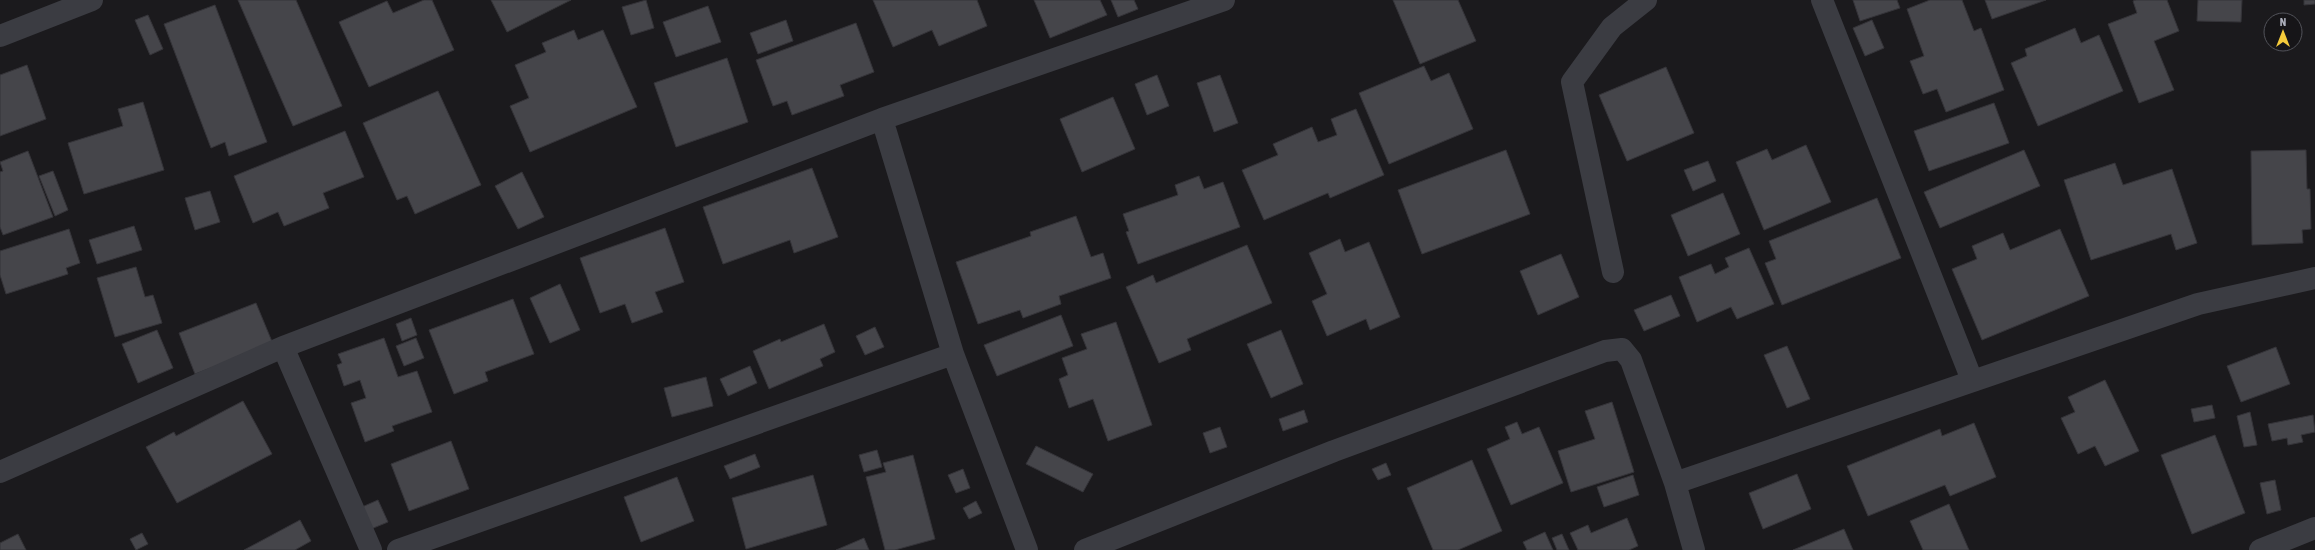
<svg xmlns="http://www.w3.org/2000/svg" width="2315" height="550" font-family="'Asap Condensed',sans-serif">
<rect width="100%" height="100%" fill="#1b1a1d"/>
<path fill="#45454a" stroke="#353439" d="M238,0h58l46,106 -49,20z
M424,0h8l22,50 -85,37 -30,-65 48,-21 6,12z
M491,0h80l-64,32z
M646,0l8,28 -23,7 -9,-28z
M873,0h104l10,26 -48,20 -7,-16 -39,17z
M1034,0h66l7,15 -57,23z
M1111,0h23l4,9 -20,8z
M1393,0h65l18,41 -56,23z
M1853,0h44l3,8 -40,13z
M1930,0h32l12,31 7,-3 23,62 -58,22 -9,-23 -14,5 -13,-33 14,-5 -17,-47z
M1985,0h61l-54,19z
M2136,0h31l12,31 -25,10 20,49 -35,13 -31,-79 29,-11 -4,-12z
M2198,0h44l-1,22 -44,-1z
M2304,0h11v4l-11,1z
M215,5l52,137 -38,14 -4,-14 -14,6 -47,-124z
M708,6l13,36 -45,15 -13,-35z
M148,15l15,34 -13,6 -15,-35z
M786,20l7,21 -35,13 -8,-21z
M1872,20l12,28 -19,8 -12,-28z
M856,23l18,49 -34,13 4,11 -52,19 -5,-14 -14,5 -17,-46z
M2075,28l6,15 18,-8 24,56 -85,35 -27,-63 16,-7 -2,-7z
M574,30l4,10 25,-10 34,77 -107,45 -20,-46 19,-8 -14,-33 31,-13 -4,-9z
M727,58l21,64 -72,25 -22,-64z
M27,65l19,54 -46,17v-61z
M1424,66l7,15 18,-8 24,56 -84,35 -30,-71z
M1666,67l28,66 -67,28 -28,-66z
M1157,75l12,31 -22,9 -12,-31z
M1220,75l18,48 -24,9 -17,-49z
M438,91l43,94 -66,29 -8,-18 -10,4 -34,-77z
M1113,97l22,52 -53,23 -22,-53z
M143,102l21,68 -80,24 -16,-51 55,-17 -5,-17z
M1994,103l15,40 -80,28 -15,-40z
M1356,109l28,66 -54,23 -2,-5 -64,27 -22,-50 36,-15 -5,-11 39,-17 6,15 19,-7 -6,-16z
M345,131l19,46 -41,16 6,15 -45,18 -6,-14 -25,11 -19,-47z
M1806,145l25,57 -67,28 -28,-68 31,-13 5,11z
M1506,150l24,64 -108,40 -24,-64z
M2024,150l16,36 -100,42 -16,-36z
M2306,150l1,39h3l1,40 -9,1 1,13 -51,2 -1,-94z
M28,151l25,66 -50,18 -3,-8v-55l3,-1 -3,-9z
M1708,161l8,20 -23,10 -9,-21z
M2115,163l8,22 49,-16 25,74 -21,7 -5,-16 -80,26 -27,-80z
M812,168l26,69 -44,16 -4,-13 -67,24 -20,-57z
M53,171l15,39 -13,6 -16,-40z
M522,172l22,45 -26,12 -23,-43z
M1199,176l5,13 19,-7 17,45 -102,37 -12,-32 3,-1 -6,-17 55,-19 -3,-10z
M210,191l10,31 -25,8 -10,-32z
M1723,193l17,41 -52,22 -17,-41z
M1877,198l24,60 -119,47 -17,-42 11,-4 -7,-18z
M1076,216l15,41 12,-4 8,25 -52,18 2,8 -38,14 -3,-8 -42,14 -22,-62 75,-26 -1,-4z
M134,226l8,24 -45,14 -8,-24z
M665,228l19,54 -29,10 8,20 -31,11 -7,-19 -25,9 -20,-55z
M69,229l11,34 -14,5 2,6 -62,20 -6,-19v-24z
M2060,229l29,67 -107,44 -30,-71 25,-10 -5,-13 31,-13 7,17z
M1340,239l5,13 24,-10 31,75 -30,13 -4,-11 -39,17 -15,-35 15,-7 -18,-41z
M1247,245l25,58 -85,36 4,11 -32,13 -33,-76 27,-12 3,8z
M1749,248l25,56 -37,15 -6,-12 -34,15 -18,-45 32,-13 4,10 14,-7 -4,-9z
M1561,254l18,43 -41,18 -18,-44z
M136,267l9,30 8,-2 9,28 -47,14 -18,-59z
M560,284l20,46 -30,13 -20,-45z
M1671,295l9,21 -36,15 -10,-21z
M513,299l21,55 -49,18 3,9 -34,13 -25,-64z
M256,303l17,41 -78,30 -16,-41z
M1061,315l12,31 -76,30 -13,-31z
M411,318l6,17 -15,6 -6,-17z
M1116,322l36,103 -44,16 -15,-42 -24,9 -10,-29 9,-4 -6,-17 25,-9 -6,-15z
M824,324l11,28 -15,7 3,7 -54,23 -16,-38 27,-12 1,3z
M875,327l9,20 -19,8 -9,-19z
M157,330l16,38 -35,15 -16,-39z
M1281,330l22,54 -32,14 -24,-54z
M384,338l14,39 19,-6 15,41 -40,14 2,5 -29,11 -14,-39 15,-5 -6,-18 -16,6 -7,-21 5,-2 -4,-9z
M416,338l8,20 -20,8 -8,-20z
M1787,346l23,53 -23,9 -23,-53z
M2276,347l14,37 -49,18 -14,-36z
M750,366l7,17 -29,13 -8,-17z
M706,377l7,29 -41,11 -8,-29z
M2105,380l34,71 -34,15 -10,-20 -17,8 -17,-36 14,-6 -7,-15z
M243,401l29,53 -95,49 -31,-56 28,-15 2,4z
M1612,402l22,70 -63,20 -13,-41 37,-12 -10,-28z
M2212,405l3,13 -21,4 -3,-13z
M1304,410l4,12 -25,9 -4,-12z
M2250,412l7,33 -13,2 -7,-31z
M2313,415l2,17 -14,3 2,7 -15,3 -1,-7 -15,3 -4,-17z
M1517,422l5,12 17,-7 24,56 -52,22 -24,-56 23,-10 -5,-12z
M1974,423l22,54 -46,19 -5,-11 -77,31 -21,-50 93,-37 2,7z
M1220,427l7,20 -17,6 -7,-20z
M2215,435l30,78 -53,21 -31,-79z
M451,441l18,48 -60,22 -18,-47z
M1036,446l57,28 -10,18 -57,-28z
M877,450l5,17 -18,5 -5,-17z
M755,454l5,13 -30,12 -6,-13z
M913,455l22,84 -40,11h-10l-19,-73 20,-5 -3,-9z
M1472,460l30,71 -44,19h-25l-26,-62z
M1386,463l5,12 -13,5 -6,-11z
M963,469l7,19 -14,5 -8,-18z
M1797,474l14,35 -48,20 -14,-36z
M813,475l14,50 -81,24 -14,-51z
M1633,475l6,20 -35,12 -7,-20z
M677,477l17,44 -53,21 -17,-45z
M2275,480l6,30 -14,4 -7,-31z
M378,500l10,22 -17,7 -9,-22z
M976,501l6,12 -13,6 -6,-11z
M1949,504l20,46h-46l-13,-29z
M1627,518l11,28 -9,4h-51l-8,-17 18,-8 3,8z
M300,520l11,21 -16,9h-51z
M1844,529l9,21h-60z
M1545,532l8,18h-26l-4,-8z
M142,533l6,11 -12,6 -6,-11z
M18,534l8,16h-26v-7z
M1562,534l7,16h-12l-5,-12z
M864,538l5,12h-33z"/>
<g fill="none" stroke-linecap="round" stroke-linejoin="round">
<path stroke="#3b3c42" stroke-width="22" d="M1822,0l150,380
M0,36l92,-36
M882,119l71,235 74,196
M1613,272l-41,-190 40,-55 34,-27
M283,347l88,203
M0,472l283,-125 599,-228 342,-119
M1675,483l523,-179 117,-26
M398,550l555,-196
M1085,550l249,-99 271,-100 17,-2 9,11 44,123 19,67
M2260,550l55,-22"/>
</g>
<g transform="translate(2283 32)"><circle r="19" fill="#161518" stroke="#52535a"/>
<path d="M0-3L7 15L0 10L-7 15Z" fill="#f5cb3b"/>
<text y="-6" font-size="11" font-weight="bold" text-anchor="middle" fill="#adb0bc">N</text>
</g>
</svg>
